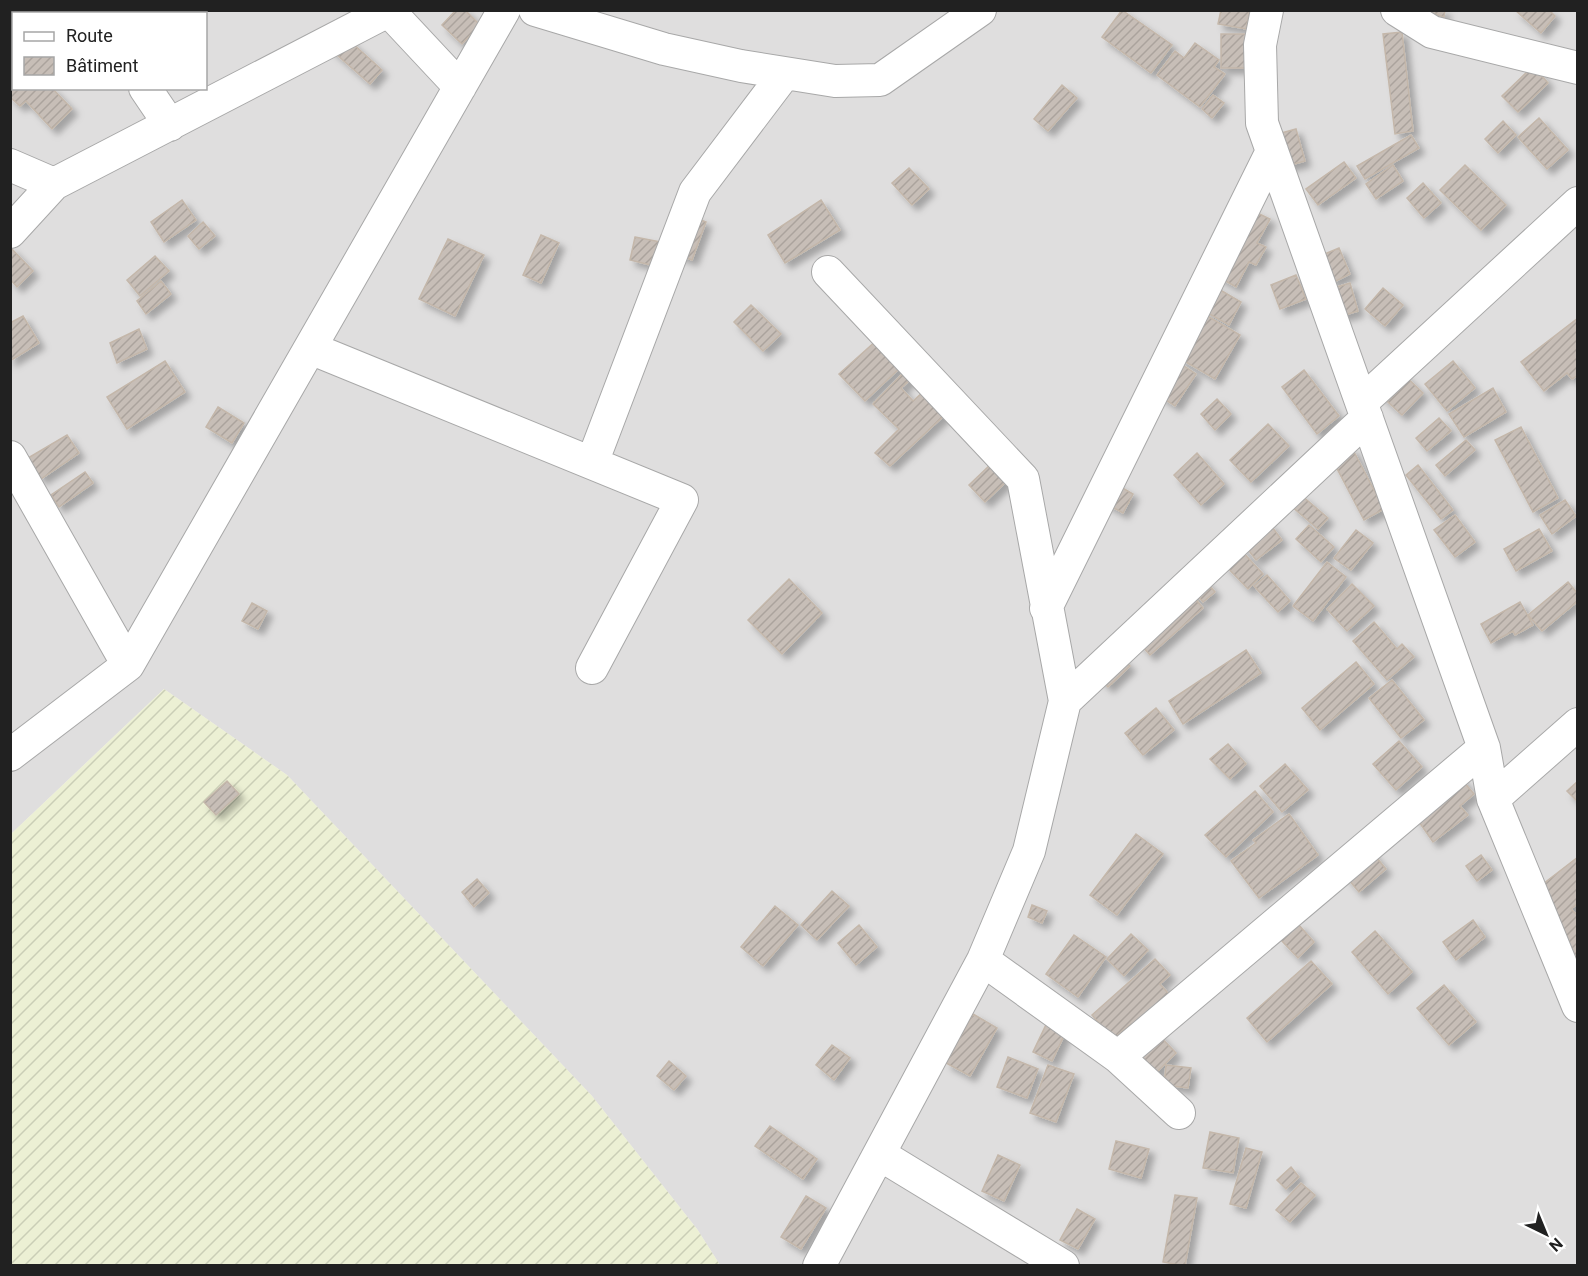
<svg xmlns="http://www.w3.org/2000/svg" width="1588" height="1276" font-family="Roboto,sans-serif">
<defs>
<pattern id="farmland-furrows" width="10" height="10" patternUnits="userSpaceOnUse" patternTransform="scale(1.5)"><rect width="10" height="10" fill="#ecf0d4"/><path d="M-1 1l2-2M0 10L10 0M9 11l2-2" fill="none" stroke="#caceb6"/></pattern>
<pattern id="building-hatch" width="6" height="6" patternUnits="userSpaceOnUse" patternTransform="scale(1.5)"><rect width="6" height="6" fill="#c7beb7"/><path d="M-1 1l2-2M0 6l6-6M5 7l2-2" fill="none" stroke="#aba39d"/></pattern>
<filter id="shadow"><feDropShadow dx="5.5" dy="5.5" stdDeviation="3" flood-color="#0004"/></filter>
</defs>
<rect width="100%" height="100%" fill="#f2efe8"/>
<path fill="#dfdede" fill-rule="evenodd" d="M11,11h1566v1254h-857l-23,-36 -105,-133 -305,-321 -123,-86 -153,145zM14,14h192v74h-192z"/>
<path fill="url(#farmland-furrows)" d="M164,689l123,86 305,321 105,133 23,36 -709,1v-432z"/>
<path fill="url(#building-hatch)" stroke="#c4b7aa" stroke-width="1.5" fill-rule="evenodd" filter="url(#shadow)" d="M158,10h31l-4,4h-31z
M456,10h9l15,15 -18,19 -20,-19z
M1122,10l50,35 -21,28 -49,-36z
M1221,10h29l-4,19 -28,-5z
M1423,10h22l-1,7z
M1515,10h34l6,6 -14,17z
M1402,32l11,99 -18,3 -12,-100z
M341,33l41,37 -12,14 -42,-37z
M1221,34h25v34h-25z
M14,38v20l-3,1 -1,-20z
M1195,43l24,17 -5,7 11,7 -25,33 -43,-32 18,-24 9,7z
M14,63v25h38l20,21 -20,20 -26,-28 -6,5 -10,-9v-31z
M1533,66l15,17 -30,29 -16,-16z
M1062,85l15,13 -29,33 -14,-12z
M1213,95l11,8 -12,15 -10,-9z
M1539,118l29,32 -21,19 -29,-32z
M1503,121l13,14 -18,18 -13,-14z
M1296,129l9,32 -22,6 -9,-32z
M1411,135l8,13 -54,31 -8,-13z
M1344,162l12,16 -38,27 -12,-16z
M1393,165l10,16 -27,18 -10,-15z
M1465,165l41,40 -25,25 -41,-40z
M909,168l20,21 -17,16 -20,-22z
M1423,183l18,20 -17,15 -17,-20z
M182,200l14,20 -32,22 -13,-20z
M821,200l19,30 -55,33 -17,-28z
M1249,209l21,10 -13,24 9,4 -10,18 -7,-3 -13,25 -21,-12z
M685,214l21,8 -14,38 -21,-8z
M203,222l12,14 -16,13 -11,-13z
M541,235l18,8 -18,40 -18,-8z
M635,237l26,5 -6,24 -25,-6z
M448,239l36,16 -29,61 -36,-17z
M10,247l23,24 -16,16 -7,-8z
M1339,248l11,26 -18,9 -12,-27z
M155,256l14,15 -29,25 -13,-16z
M1296,275l10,24 -26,10 -9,-24z
M161,281l10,13 -25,20 -9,-13z
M1350,283l8,28 -20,6 -8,-28z
M1210,284l31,18 -12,23 -32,-18z
M1383,288l20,17 -18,21 -20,-17z
M751,305l30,29 -18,17 -29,-29z
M1204,314l36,21 -25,44 -36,-21z
M23,316l16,27 -29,18v-38z
M1578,318v57l-6,4 -5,-6 -23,18 -23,-29z
M139,329l8,20 -30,14 -7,-20z
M877,340l25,26 -37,35 -26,-27z
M165,361l20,31 -58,37 -20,-32z
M1453,361l22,27 -28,23 -22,-27z
M1178,362l18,12 -21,32 -18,-12z
M1398,369l25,24 -21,22 -25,-23z
M906,370l42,42 -58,54 -15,-13 24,-24 -26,-25zM912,378l12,13 -11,10 -12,-13z
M1304,370l35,46 -22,18 -35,-47z
M1493,388l13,24 -42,25 -15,-23z
M1217,399l14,15 -16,16 -14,-16z
M218,407l26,16 -12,20 -26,-16z
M1439,418l12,13 -24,20 -11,-13z
M1268,424l21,22 -38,36 -21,-22z
M1521,427l37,71 -25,14 -38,-72z
M67,435l12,18 -38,26 -13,-21z
M1466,440l9,10 -30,26 -9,-11z
M1352,448l32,61 -20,11 -32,-61z
M1197,453l27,31 -23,21 -27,-30z
M993,462l16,17 -24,23 -16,-17z
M1418,465l35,45 -12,9 -35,-44z
M85,472l8,11 -34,24 -8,-12z
M1114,483l19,11 -10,19 -20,-11z
M1301,495l27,23 -10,11 -27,-23z
M1565,500l11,16 -24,18 -12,-19z
M1455,515l20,27 -20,15 -21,-27z
M1269,523l13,17 -26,20 -13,-17z
M1309,525l25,22 -13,15 -25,-23z
M1539,529l13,22 -36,20 -12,-22z
M1356,530l17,13 -22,27 -17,-12z
M1239,548l24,26 -15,15 -25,-26z
M1327,562l19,15 -33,44 -20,-15z
M1267,575l23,26 -12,11 -24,-26z
M1201,576l14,16 -12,10 -13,-15z
M789,579l33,34 -40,41 -34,-34z
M1568,582l10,12v7l-36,30 -14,-16z
M1352,584l22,22 -27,25 -20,-22z
M1187,589l16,19 -53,47 -16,-18z
M1520,602l13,23 -18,10 -2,-4 -22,12 -10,-19z
M252,603l15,8 -9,18 -16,-8z
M1374,622l23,27 5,-5 12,13 -27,23 -34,-39z
M1246,650l15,23 -78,51 -14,-23z
M1117,654l13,12 -22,21 -12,-12z
M1356,662l18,22 -54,46 -18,-22z
M1392,680l32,40 -23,18 -32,-40z
M1156,708l18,22 -31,25 -18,-22z
M1399,741l23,26 -26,23 -23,-26z
M1228,744l18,20 -16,15 -20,-20z
M1285,764l23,26 -26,22 -22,-26z
M1457,774l17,20 -14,12 8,9 -35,27 -21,-30z
M227,781l12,13 -23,21 -12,-13z
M1578,781v21l-11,-11z
M1255,791l18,21 -47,45 -21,-22z
M1289,814l29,41 -59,43 -28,-37 25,-18 -3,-3z
M1136,834l27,20 -46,61 -27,-20z
M1370,850l16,19 -27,23 -16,-19z
M1481,855l11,15 -15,11 -11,-15z
M1578,857v46l-7,6 7,7v53l-44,-78z
M477,879l12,14 -15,14 -12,-15z
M832,891l17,15 -32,34 -16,-15z
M1032,905l15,6 -5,12 -14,-6z
M775,906l23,19 -35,41 -22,-19z
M1473,920l12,17 -29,23 -13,-18z
M1298,924l16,18 -16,16 -17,-18z
M859,925l18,22 -21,18 -18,-22z
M1375,931l37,41 -24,22 -36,-42z
M1131,934l17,16 -24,26 -17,-17z
M1074,935l32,22 -28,40 -32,-23z
M1155,959l15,16 -10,9 15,17 -36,32 -8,-9 -18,15 -21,-24z
M1311,961l21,23 -65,58 -20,-24z
M1444,985l32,37 -27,23 -32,-37z
M1053,1010l19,9 -20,42 -19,-9z
M973,1014l24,14 -27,48 -24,-13z
M1153,1029l23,24 -27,27 -23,-23z
M832,1045l18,13 -16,22 -18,-15z
M1008,1057l30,12 -11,29 -30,-11z
M669,1061l17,15 -12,14 -17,-14z
M1048,1065l26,9 -18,48 -26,-9z
M1166,1065l25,3 -3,20 -24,-3z
M770,1126l47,33 -14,20 -48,-33z
M1210,1132l29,6 -6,35 -30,-5z
M1116,1141l33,8 -8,29 -32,-9z
M1246,1148l16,4 -16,56 -16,-4z
M998,1155l22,10 -16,36 -22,-10z
M1291,1167l8,10 -13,12 -9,-9z
M1301,1183l14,12 -25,27 -14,-12z
M1175,1195l22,3 -12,68 -22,-4z
M806,1196l20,12 -25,41 -20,-12z
M1077,1209l18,10 -17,30 -18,-9z"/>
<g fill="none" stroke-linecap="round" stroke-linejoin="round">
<g stroke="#a8a8a8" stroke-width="34">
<path id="street" d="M91,10l2,4
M388,10l72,77
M535,10l129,39 77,17 94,15 45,-1 100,-70
M1267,10l-7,35 2,78 222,625 9,51 85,207
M1397,10l35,22 146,36
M145,88l25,37
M10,165l44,19
M10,232l44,-48 336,-174
M828,272l195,207 42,222
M310,348l372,152 -90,168
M1362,402l216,-199
M10,457l118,208
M592,463l103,-271 90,-119
M1046,608l226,-457
M10,755l118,-90 376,-655
M1493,799l85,-75
M983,960l135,97 61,56
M1118,1057l366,-309
M879,1154l184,112
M819,1266l164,-306 46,-109 36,-150 302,-283"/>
</g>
<use href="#street" stroke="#fff" stroke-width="32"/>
</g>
<rect width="1588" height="1276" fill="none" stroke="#212121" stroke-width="24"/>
<rect x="12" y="12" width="195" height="78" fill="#ffffff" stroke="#a6a6a6" stroke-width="1.5"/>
<rect x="24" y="32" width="30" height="9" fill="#ffffff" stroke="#a6a6a6" stroke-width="1.5"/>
<text x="66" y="42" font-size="18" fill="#212121">Route</text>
<rect x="24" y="57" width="30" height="18" fill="url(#building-hatch)" stroke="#a6a6a6" stroke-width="1.5"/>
<text x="66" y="72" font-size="18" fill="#212121">Bâtiment</text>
<g transform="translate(1546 1234) rotate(137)" stroke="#ffffff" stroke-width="4.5" paint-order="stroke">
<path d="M0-4.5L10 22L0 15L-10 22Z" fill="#212121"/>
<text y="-9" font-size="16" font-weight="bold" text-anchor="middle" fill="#212121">N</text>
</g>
</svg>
